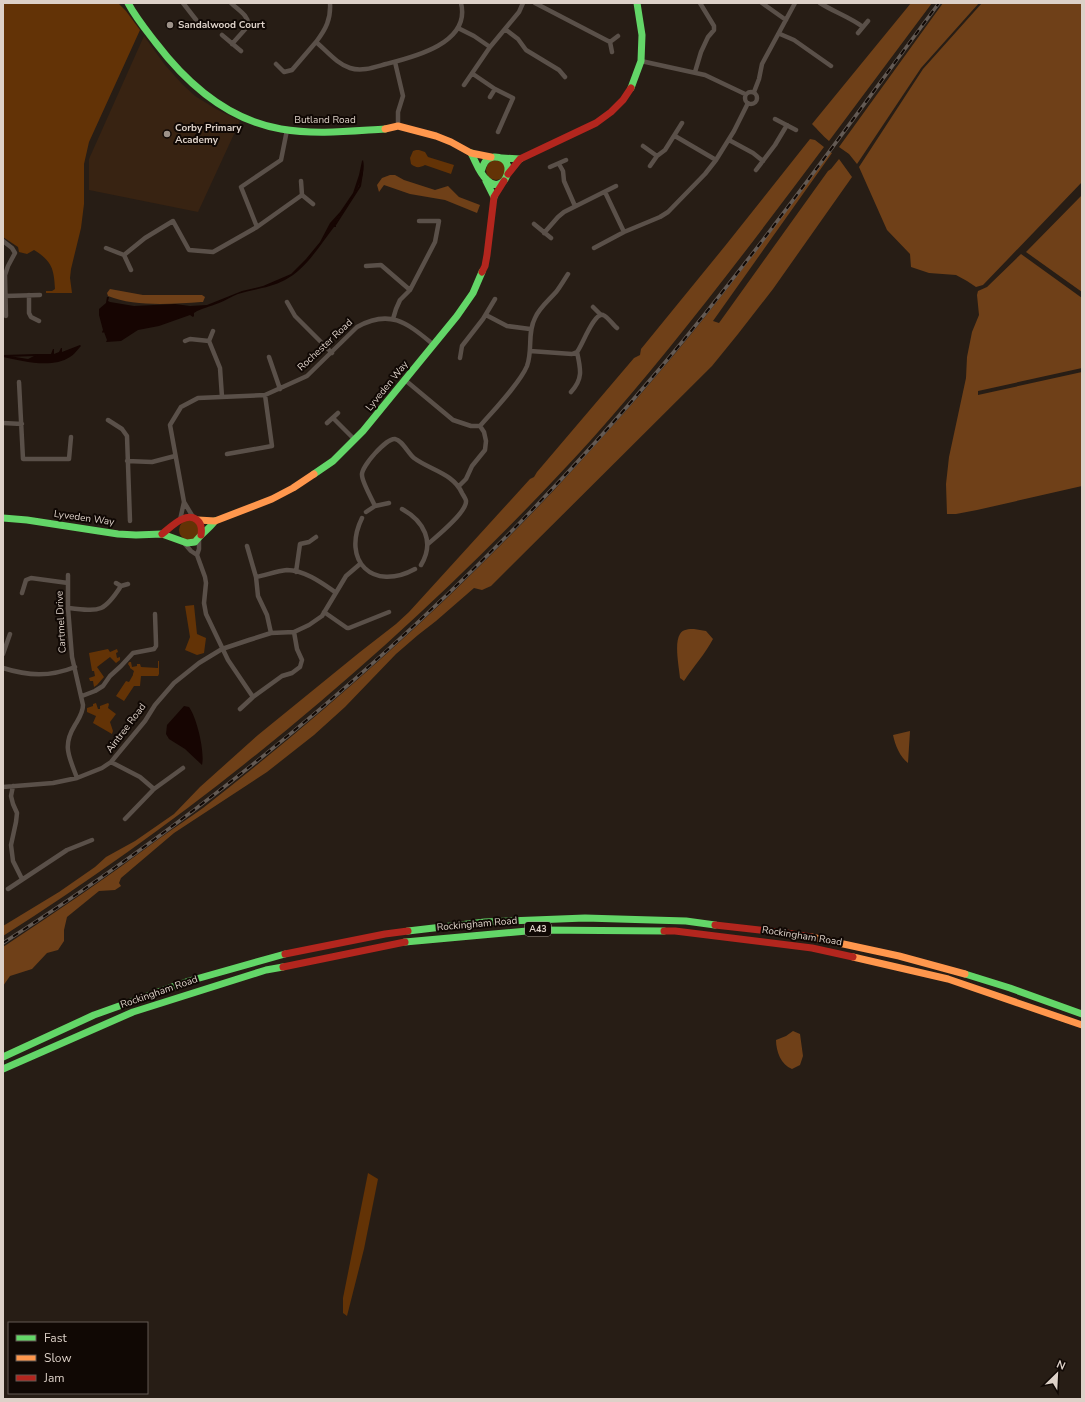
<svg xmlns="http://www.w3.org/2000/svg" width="1085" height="1402" font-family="'Nunito Sans',sans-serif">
<rect width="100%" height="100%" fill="#271d15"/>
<path fill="#382312" d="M144,36l21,29 17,19 13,12 21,13 24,12 -42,91 -109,-22v-31z"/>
<path fill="#633306" d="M3,3h115l8,8 14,19 -51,112 -5,22v40l-3,24 -10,41 -1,9 2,15h-26v-2h6l3,-2c-1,-20 -3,-28 -21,-39l-7,4 -8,-2 -1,-5 -15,-10z
M416,150h3l6,2 3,5 26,8 -3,9 -26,-9c-6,3 -9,3 -14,-1l-1,-6 3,-7z
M486 170a10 10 0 1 1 20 0a10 10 0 1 1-20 0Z
M179 530a10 10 0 1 1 20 0a10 10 0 1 1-20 0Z
M194,605l3,29 9,4 -2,15 -7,2 -12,-5 5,-13 -5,-31z
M108,649l2,3 7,-3 1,3 -2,1 1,5 3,-1v3l-4,3 -6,-6 -13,10 7,10 -7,8 -3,2 -1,-6h-3l-1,-3 6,-2 -1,-5h-2l-3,-18z
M158,661h1v13l-1,2h-17l-1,10h-6l-10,15 -8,-5 10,-15 3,1 4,-7v-1l1,-3 -4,-3v-1l-2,-3 1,-2h2l1,5 5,-1v-2h3l1,3 17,1z
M96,703l2,6h2v-3l8,-3 1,1 -1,4 8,6 -6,8 3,9 -1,3 -19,-11 3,-7 -9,-4v-4l6,-2v-2z
M368,1173l10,6 -14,70 -17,67 -4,-3v-15z"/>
<path fill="#6f4018" d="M911,3h21l-103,138c-7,-6 -11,-11 -17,-17z
M943,3h36l-58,65 -64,96 -8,-10 -10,-7z
M982,3h100v179l-99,103 -7,2 -9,-6 -11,-6 -27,-2 -18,-6 -1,-13 -23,-24 -28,-63 64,-98z
M810,139l5,1 9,7c-75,100 -150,200 -233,293 -173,190 -371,358 -588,496v-10l56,-34 36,-25 11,-10 29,-16 39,-27 26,-27 58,-52 102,-83 36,-28 13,-12 121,-133 4,-2 3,-5 97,-114 6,-3 1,-6 84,-103z
M830,152l2,1 -119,168 6,2 109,-152 3,-2 8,-10 13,18 -79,112 -35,45 -26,32 -221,220 -9,4 -8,-2 -38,33 -18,14 -22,19 -51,53 -31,28 -47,37 -93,61 -53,45 -2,5 2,3 -6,4 -16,1 -32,26 -3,13v11l-6,9 -11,3 -15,16 -22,7 -7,10v-39c53,-35 106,-71 157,-109 14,-10 29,-20 43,-30 134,-105 261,-219 376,-345 43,-47 85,-95 125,-145 43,-54 85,-110 126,-166z
M390,175h5l9,5 31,10 13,-4 11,11 21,8 -3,8 -32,-13 -35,-6 -26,-9 -5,7 -2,-7 5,-7z
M1082,195v97l-56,-40z
M1021,254l61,44v70l-104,23v4l104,-23v114l-105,24 -21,4h-9l-1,-30 3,-27 17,-79 1,-21 5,-25 7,-17 -2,-20 1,-4 9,-4z
M110,289l33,6h59l3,2 -2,5h-2c-28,2 -67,5 -93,-6l-1,-3z
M694,629l12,2 7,8c-8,15 -19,27 -29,42l-4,-3c-1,-11 -6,-35 0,-44 3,-5 9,-5 14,-5z
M910,731l-2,32c-8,-6 -13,-18 -15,-28z
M793,1031l7,3 3,22 -3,9 -8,4c-11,-4 -16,-18 -16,-29l10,-4z"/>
<path fill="#160502" d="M363,160c5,20 -17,46 -27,62l-1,3 1,1v1h-2c-14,18 -28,42 -49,53 -15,8 -31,9 -47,14 -6,2 -13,7 -19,9 -9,4 -18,5 -25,10v3l-1,1 -3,-2 -31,11 -21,4 -17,11 -15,1 1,-2 -3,-8 -1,1 -1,-1 1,-2 -4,-15v-6l7,-6 1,-6h2l-1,4 2,1 24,4 41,-2 15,2 17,-1 35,-14 21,-5 28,-12 15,-15 14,-17 10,-19 10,-11 13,-19 6,-18 3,-14z
M80,345l1,1c-4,4 -7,9 -11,11 -18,12 -48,4 -67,0v-2l25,4 10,-5h13l2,-5h1v5l5,-2 2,-4h1v4z
M184,706l5,1c8,11 16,45 13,58l-17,-16 -16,-10 -3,-5 1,-9z"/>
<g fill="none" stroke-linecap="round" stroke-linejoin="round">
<path stroke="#160502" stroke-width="2" d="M335,225l25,-39 2,-13
M3,356l34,-1"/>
<path stroke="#5a5049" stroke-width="4.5" d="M183,3l14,18
M231,3c6,6 19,13 17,23l-16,18
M330,3c1,16 -4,26 -14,39 11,9 21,22 34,26 12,4 25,-1 36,-4 28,-7 85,-21 75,-61
M535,3l75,39
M762,3l24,17
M820,3c14,9 30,14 43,24
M458,28l16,8 16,11 -26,38
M505,29l13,10 8,11 33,20 6,7
M858,33l10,-12
M780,34l14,6 37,26
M222,35l19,16
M490,47l29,-35 4,-9
M612,52l-2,-10 8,-6
M641,61l64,14 40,19
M395,62l8,34 -5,16v14
M276,64l8,8 8,-2 24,-28
M695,72l6,-20 7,-15 6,-7v-4l-14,-23
M473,74l22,15 18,9 -15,34
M745 98a6 6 0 1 1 12 0a6 6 0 1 1-12 0Z
M754,92l5,-13 3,-15 33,-61
M490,97l5,-8
M775,119l21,11
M675,136l41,24
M729,140l24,13 10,8
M643,146l14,10
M559,164l4,7 1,10 11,25
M650,166l7,-10 8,-6 17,-27
M550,167l16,-7
M756,170l19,-25 12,-20
M301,181l1,14
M605,192l19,40
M534,224l17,14
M257,227l-16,-40 40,-27 6,-30
M544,233l14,-16 6,-5 52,-26
M3,241l9,7 3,5 -7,13 -3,9 1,41
M106,248l18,7 7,15
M594,248l30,-16 36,-15 8,-5 37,-38 11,-14 18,-29 14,-28
M124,255l21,-17 28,-17 16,29 24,2 44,-25 45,-32 11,9
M366,266l15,-1 29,25
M29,295v18l2,4 8,4
M5,296l35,-1
M287,302l8,14 37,37
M593,307l8,8
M486,315l21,11 23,3
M393,319l3,-10 4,-9 10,-10 25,-48 4,-21h-20
M185,341l5,-2 19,2 11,27 2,29
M209,341l4,-10
M530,351l42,3 5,-2c5,-6 17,-40 26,-37 5,2 10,10 14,13
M269,357l11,32
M460,358l2,-12 21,-27 12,-20
M405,380l48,40 18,6h9c13,-15 40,-43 47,-60 6,-16 0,-33 8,-48 4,-10 14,-18 21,-26 4,-5 8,-12 12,-18
M19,382l4,77h46l2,-22
M571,392c12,-13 10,-22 6,-40
M333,418l22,22
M108,420l14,9 5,7 3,85
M3,423l19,1
M327,423l11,-10
M227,454l45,-8 -7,-51
M127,461l25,1 23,-6
M459,486l7,-7 6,-13 13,-16 1,-9 -2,-9 -4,-6
M184,502l9,15
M375,506c-3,-7 -13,-24 -13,-31 -1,-8 24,-37 33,-36 7,1 13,14 19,19 16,12 39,15 48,35 1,2 4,6 4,8 1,11 -30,36 -38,43
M402,509c22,12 33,33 19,56
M366,512l9,-6 14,-3
M362,518c-21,43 11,74 53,51
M180,520l4,-18 -14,-77 11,-18 17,-9 67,-3 42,-19 50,-49c34,-19 51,-3 77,18
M184,543l7,8 6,4 8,22 1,6 -2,20 2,11 22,46 25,37 -13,12
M247,546l9,31 2,19 9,19 4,18
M197,555l2,-6v-10
M296,572l4,-28 9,-2 7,-5
M68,575v33l4,49 11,48c0,8 -4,13 -8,20 -13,21 -6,31 2,53
M256,577c10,-2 21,-6 31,-7 17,0 35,13 48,22
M116,583l5,3 7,-2
M22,593l4,-13 5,-2 37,5
M68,608c31,3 35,6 53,-22
M324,612l23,16h2l40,-16
M3,654l7,-20
M3,668c25,8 47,9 72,-1
M82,696l13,-5 8,-5 7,-10 11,-10 12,-13 21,-4 2,-3v-3l-1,-29
M253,697l29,-21 10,-3 8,-6 2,-7 -5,-11 -3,-17
M111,762l29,15 14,12
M13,786l-2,10 2,8 4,9 -1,9 -5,23 2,16 9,18
M3,787l50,-4 24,-5 25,-10 9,-6 34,-41 10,-16 19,-22 25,-20 23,-14 27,-9 22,-7 23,-1 15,-7 13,-9 24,-40 14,-12
M125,819l29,-30 29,-21
M8,889l59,-39 25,-10"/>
<path stroke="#63d668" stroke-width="7" d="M128,3c8,15 18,27 28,40 32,42 72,77 125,86 34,6 70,2 104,0
M631,88l10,-27 1,-26 -5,-32
M471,153c5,9 8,20 16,27 18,18 33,-24 7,-23 -9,1 -11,8 -13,15
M502,158l18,1
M486,181l8,16
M314,474l19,-13 30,-30 94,-115 16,-23 9,-21
M3,518l24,2 91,14 18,1 26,-1 25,9 8,-1c6,-8 14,-13 20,-21
M408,931l77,-9 100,-4 101,3 29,4
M405,942l133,-12 126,1
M965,974l45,14 72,26
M3,1057l91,-42 95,-34 96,-27
M3,1069l130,-57 133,-42 17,-3"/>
<path stroke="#ff974d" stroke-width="7" d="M385,129l13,-3 38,10 15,6 20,11 20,4
M198,520l17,1 57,-22 21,-11 21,-14
M811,937l88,19 66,18
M853,957l95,22 134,46"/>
<path stroke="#b3261e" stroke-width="7" d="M508,174l12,-15 76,-36 15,-11 12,-12 8,-12
M482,272l3,-6 2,-11 7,-58 10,-16
M162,534c9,-7 24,-23 35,-14 5,4 5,9 4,15
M715,925l71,8 25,4
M664,931h11l137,17 41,9
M285,954l100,-20 23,-3
M283,967l122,-25"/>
<g stroke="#635a54" stroke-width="3.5">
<path id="rail" d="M3,943c247,-158 470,-353 659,-577 98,-116 186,-241 277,-363"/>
</g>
<use href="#rail" stroke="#100804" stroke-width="2" stroke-dasharray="6" stroke-linecap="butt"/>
</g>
<g fill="#9d9289" stroke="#100804" stroke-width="1.5">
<circle cx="170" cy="25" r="4"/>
<circle cx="167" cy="134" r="4"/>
</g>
<g text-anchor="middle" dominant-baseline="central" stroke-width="4" stroke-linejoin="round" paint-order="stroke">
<rect fill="#100804" stroke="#a0958d" stroke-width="1" x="525" y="922" width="26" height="14" rx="3"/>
<g font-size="9" font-weight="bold" fill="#ddd1c8">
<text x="538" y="929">A43</text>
</g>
<g font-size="10" font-weight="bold" fill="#ddd1c8" stroke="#100804" text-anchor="start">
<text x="178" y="25">Sandalwood Court</text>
<text x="175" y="128">Corby Primary<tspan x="175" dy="12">Academy</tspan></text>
</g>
<g font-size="10" fill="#ddd1c8" stroke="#100804">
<text x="325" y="120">Butland Road</text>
<text transform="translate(325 345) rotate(-43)">Rochester Road</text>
<text transform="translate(387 386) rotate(-51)">Lyveden Way</text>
<text transform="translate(84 518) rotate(8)">Lyveden Way</text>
<text transform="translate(61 622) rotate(-93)">Cartmel Drive</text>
<text transform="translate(126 728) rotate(-53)">Aintree Road</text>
<text transform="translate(477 924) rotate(-5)">Rockingham Road</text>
<text transform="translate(802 936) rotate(9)">Rockingham Road</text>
<text transform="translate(159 992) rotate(-19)">Rockingham Road</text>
</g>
</g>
<rect width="1085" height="1402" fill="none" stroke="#ddd1c8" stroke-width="8"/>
<rect x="8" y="1322" width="140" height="72" fill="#100804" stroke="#625852"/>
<rect x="16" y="1335" width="20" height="6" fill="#63d668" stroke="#625852"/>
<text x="44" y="1342" font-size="12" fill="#ddd1c8">Fast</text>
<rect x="16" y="1355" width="20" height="6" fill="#ff974d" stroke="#625852"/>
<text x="44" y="1362" font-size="12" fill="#ddd1c8">Slow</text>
<rect x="16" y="1375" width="20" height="6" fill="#b3261e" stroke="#625852"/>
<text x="44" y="1382" font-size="12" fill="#ddd1c8">Jam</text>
<g transform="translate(1057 1374) rotate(24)" stroke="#100804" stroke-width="3" paint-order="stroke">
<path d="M0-3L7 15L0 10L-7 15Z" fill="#ddd1c8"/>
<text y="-6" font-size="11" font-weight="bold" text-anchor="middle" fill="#ddd1c8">N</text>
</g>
</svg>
